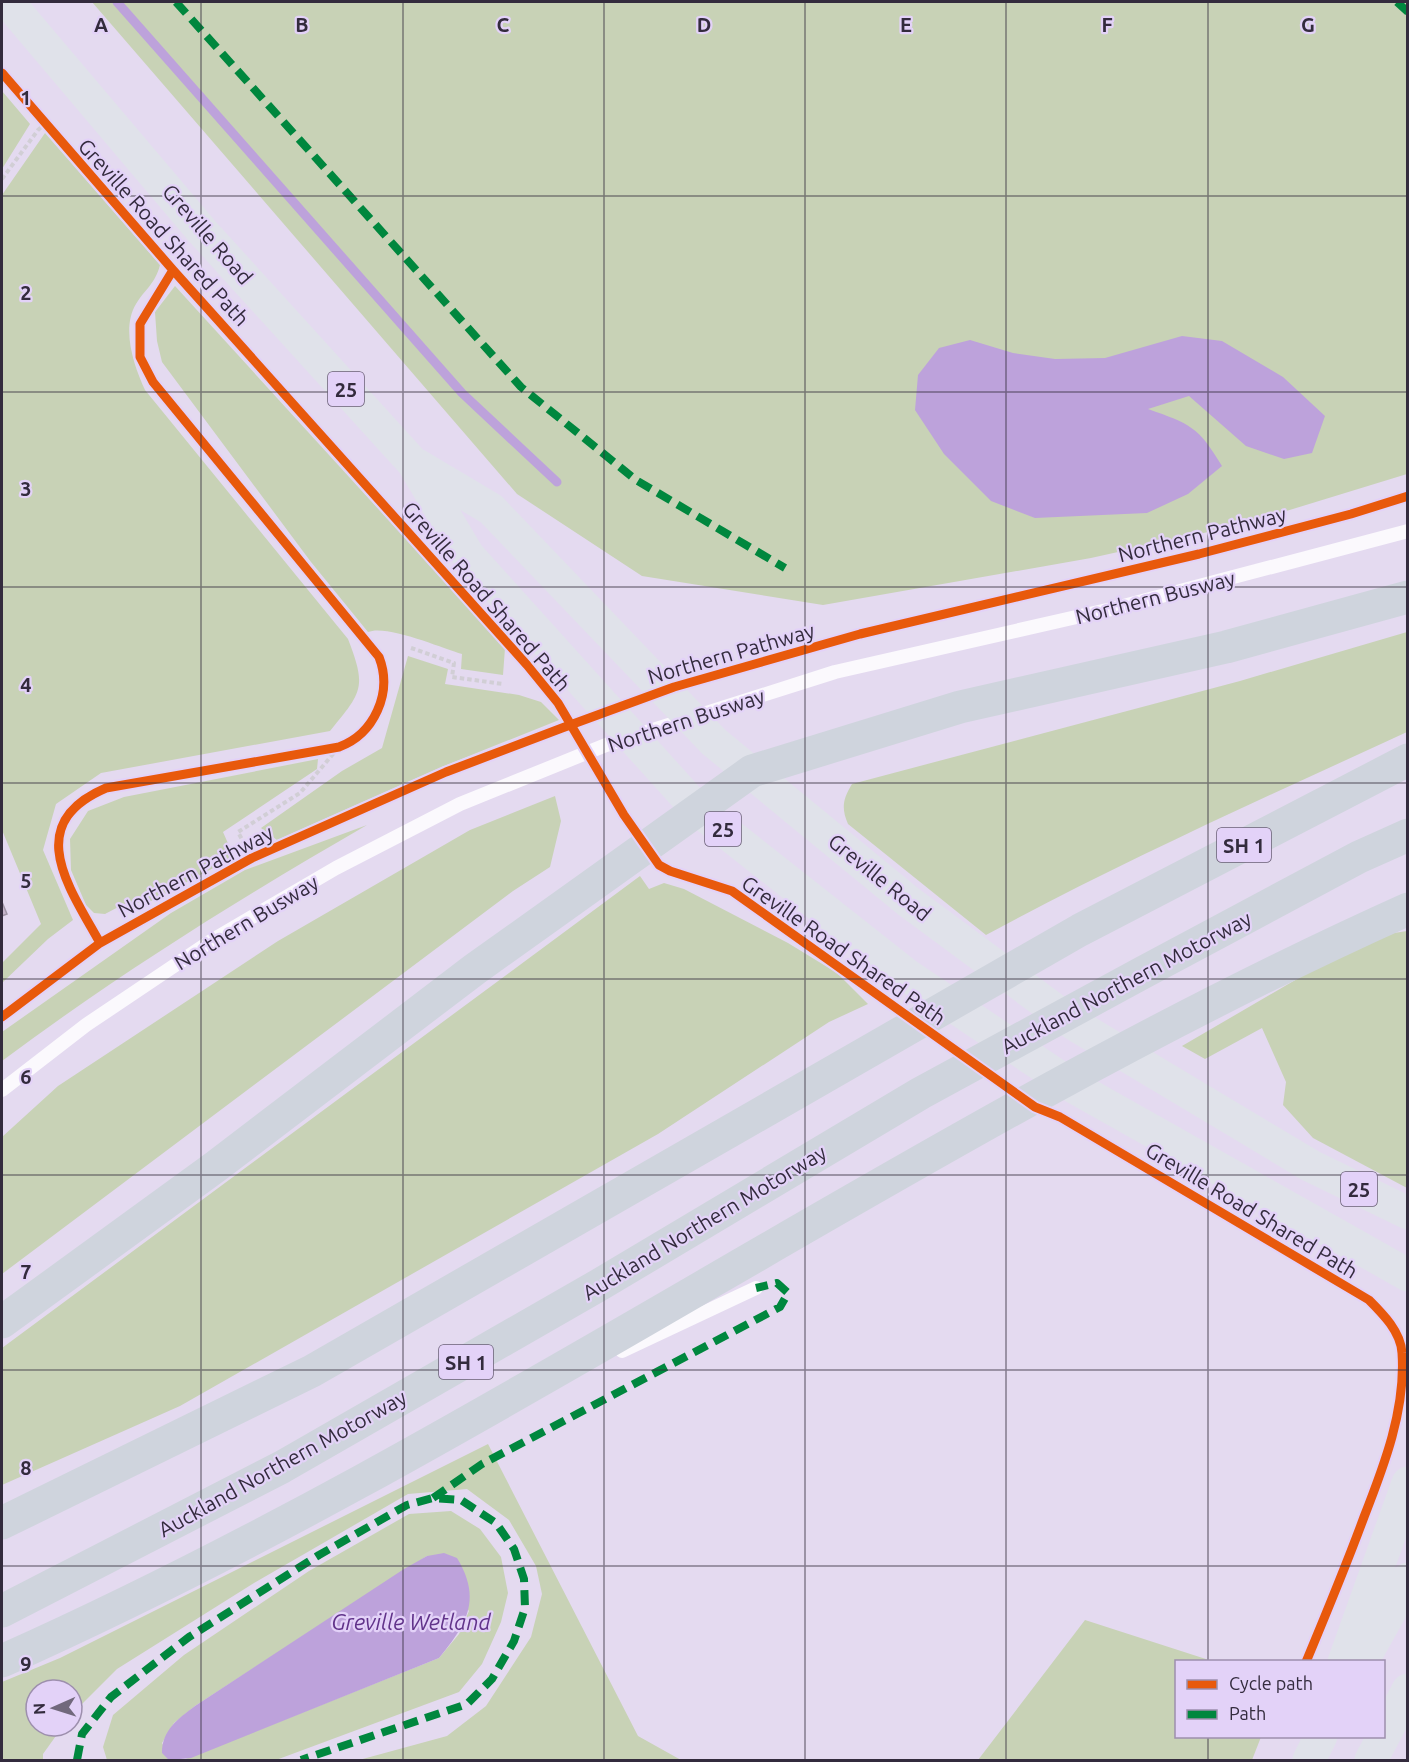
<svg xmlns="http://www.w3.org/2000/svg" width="1409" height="1762" font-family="Ubuntu,sans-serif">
<rect width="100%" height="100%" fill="#e4daf0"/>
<path fill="#c8d2b6" d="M92,2h1315v472l-163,50 -153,34 -268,47 -181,-29 -125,-82z
M2,91l28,33 -28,45z
M45,133l115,132c-5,19 -14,23 -24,39 -15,25 -2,62 9,86l203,249c19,49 14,53 -18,92l-229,42 -45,31 -13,46 30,70 -25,19 -46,44v-20l39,-39 -39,-94v-635z
M175,286l330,362 -2,27 -42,-6 1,-15c-20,-6 -76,-30 -94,-22l-57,-70 -149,-200 -5,-21 -2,-29z
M1407,632v100c-141,65 -284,129 -421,203l-138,-111c-7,-16 -5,-25 4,-40l388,-103z
M408,656l40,13 -3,15 74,11 22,7 18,18 -115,46 -167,74 -16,-12 81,-57 40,-23z
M318,759l-1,10 -94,63 11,25 -83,44 -27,3 -19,10 -11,-1 -8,-8 -15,-35 -1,-31 18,-28 36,-14z
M555,796l6,25 -11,46 -37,24 -511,383v-137l56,-51 220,-145 192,-111z
M367,825c-128,74 -247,148 -365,236v-29l169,-119 74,-43z
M640,876l9,13 15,-6 20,6 104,54 49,30 31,31 -39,18 -171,112 -478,272 -178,79v-137z
M1407,931v257l-94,-50 -30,-33 3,-23 -24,-54 -57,31 -23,-13 144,-84 68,-29z
M488,1444l150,292 43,24h-322l88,-24 39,-30 45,-69 11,-43 -6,-28 -27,-46 -42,-31 -59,5 -154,89 -137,86 -45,45v-24h-36v36h27l-20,28v6h-41v-78l58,-24z
M451,1511l29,18 21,28 7,36 -7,29 -19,42 -23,28 -183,68h-93l256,-102 20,-24 10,-23 -42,-55 -232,150 -21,17 -12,20 9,17h-64l-4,-13 10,-32 71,-60 125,-84 100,-57z
M1085,1620l127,41 -36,1v74l85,1 -9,23h-274z"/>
<path fill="#bda2db" d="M1182,336l40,5 61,36 42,39 -13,37 -28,6 -38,-13 -57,-50 -41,13c42,15 50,17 74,57l-34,28 -41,19 -112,5 -44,-17 -47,-47 -29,-44 3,-35 21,-27 31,-8 43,13 42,6 50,-1z
M444,1553l13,5c25,41 10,66 -18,100l-248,100 -22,2 -7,-7c0,-23 16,-34 33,-47l209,-137 23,-13z"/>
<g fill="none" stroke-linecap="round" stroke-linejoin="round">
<path stroke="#bda2db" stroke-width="9" d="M117,2l345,391 95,89"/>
</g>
<path fill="#c5b5cb" stroke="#a095a6" stroke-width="1.5" d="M2,902l5,12 -5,2z"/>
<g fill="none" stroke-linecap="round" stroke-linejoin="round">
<path stroke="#d1ced5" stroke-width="4" stroke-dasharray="4.5 3" stroke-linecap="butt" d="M2,179l36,-49 7,-6
M411,648l43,15 -2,14 51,7
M252,858l-14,-26 62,-39 39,-46"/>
<path stroke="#fbf9fd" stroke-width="14" d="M2,1090l84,-65 125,-84 125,-73 124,-64 146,-59 229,-73 281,-64 292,-77
M622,1351l134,-63"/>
<path stroke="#e0e2ea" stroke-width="33" d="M8,2l194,229 211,232 55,92 230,255 209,165 167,112 334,188
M417,465l74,44 223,233 195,160 165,122 237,142 97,47
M1344,1662l64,-179
M1362,1662l46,-83
M1309,1760l12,-24
M1371,1760l37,-70"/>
<path stroke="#cfd4dd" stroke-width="33" d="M2,1322l213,-155 260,-198 277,-198 208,-64 266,-60 182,-50
M2,1523l310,-152 768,-441 328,-170
M2,1611l280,-144 317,-182 322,-192 221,-120 217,-116 49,-22
M2,1661c486,-217 920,-534 1406,-752"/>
<path stroke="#00873e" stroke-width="8" stroke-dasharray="15 8" stroke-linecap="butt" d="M176,2l345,385 115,93 149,88
M1397,2l11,10
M433,1498l49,-34 298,-157 8,-14 -11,-10 -21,5
M77,1760l5,-26 29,-37 78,-60 130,-82 88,-50 26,-7 28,2 35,23 18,26 10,30 1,29 -11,33 -22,38 -25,25 -166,56"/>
<g stroke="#e3d2f8" stroke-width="13">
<path id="cycleway" d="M2,73l171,197 354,395 31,38 66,112 35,50 11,6 62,20 303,216 25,10 309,183c14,14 32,32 33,53 4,56 -18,113 -38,164 -18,49 -38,97 -58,145
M100,943c-31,-56 -78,-119 6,-155l233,-41c35,-13 54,-54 40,-90l-226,-275 -13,-25v-33l33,-54
M2,1017l98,-74 152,-85 194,-86 116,-44 112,-41 186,-53 339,-80 152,-40 57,-18"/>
</g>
<use href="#cycleway" stroke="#e8590c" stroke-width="9"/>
</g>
<path fill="none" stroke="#332b3d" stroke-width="1.5" stroke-opacity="0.55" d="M201,2v1758M403,2v1758M604,2v1758M805,2v1758M1006,2v1758M1208,2v1660M2,196h1406M2,392h1406M2,587h1406M2,783h1406M2,979h1406M2,1175h1406M2,1370h1406M2,1566h1406M1208,1736v24"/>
<g text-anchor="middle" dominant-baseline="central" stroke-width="4.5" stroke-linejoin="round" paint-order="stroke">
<g fill="#e3d2f8" stroke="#685d75" stroke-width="1.5">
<rect x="328" y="372" width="36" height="34" rx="4.5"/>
<rect x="705" y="812" width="36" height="34" rx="4.5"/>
<rect x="1217" y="828" width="54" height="34" rx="4.5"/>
<rect x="1341" y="1172" width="36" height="34" rx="4.5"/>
<rect x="439" y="1345" width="54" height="34" rx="4.5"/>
</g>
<g font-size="20" font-weight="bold" fill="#332b3d">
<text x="346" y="389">25</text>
<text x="723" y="829">25</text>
<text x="1244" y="845">SH 1</text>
<text x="1359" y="1189">25</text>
<text x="466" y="1362">SH 1</text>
</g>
<g font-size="21" fill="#332b3d" stroke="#e3d2f8">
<text transform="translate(164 232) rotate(48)">Greville Road Shared Path</text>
<text transform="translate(208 234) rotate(49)">Greville Road</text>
<text transform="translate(1202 534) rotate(-14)">Northern Pathway</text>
<text transform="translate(487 596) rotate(49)">Greville Road Shared Path</text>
<text transform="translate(1155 597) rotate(-14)">Northern Busway</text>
<text transform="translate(731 653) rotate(-16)">Northern Pathway</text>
<text transform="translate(686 720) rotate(-18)">Northern Busway</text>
<text transform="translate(195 871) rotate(-28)">Northern Pathway</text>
<text transform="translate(880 877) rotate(39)">Greville Road</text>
<text transform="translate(246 922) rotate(-31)">Northern Busway</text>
<text transform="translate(844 950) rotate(35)">Greville Road Shared Path</text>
<text transform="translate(1126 982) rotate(-28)">Auckland Northern Motorway</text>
<text transform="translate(1252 1210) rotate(31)">Greville Road Shared Path</text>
<text transform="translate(704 1222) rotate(-31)">Auckland Northern Motorway</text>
<text transform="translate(282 1463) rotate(-29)">Auckland Northern Motorway</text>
</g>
<g font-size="22" font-style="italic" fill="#61338a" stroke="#e3d2f8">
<text x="411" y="1621">Greville Wetland</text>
</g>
</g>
<g font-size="20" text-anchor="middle" font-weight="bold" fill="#332b3d" stroke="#e3d2f8" stroke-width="4.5" stroke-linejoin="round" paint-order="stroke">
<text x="101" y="32">A</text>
<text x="302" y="32">B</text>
<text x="503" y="32">C</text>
<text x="704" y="32">D</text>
<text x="906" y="32">E</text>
<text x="1107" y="32">F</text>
<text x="1308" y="32">G</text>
<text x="26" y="105">1</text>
<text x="26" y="300">2</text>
<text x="26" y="496">3</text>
<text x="26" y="692">4</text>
<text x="26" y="888">5</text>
<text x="26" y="1084">6</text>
<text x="26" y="1279">7</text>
<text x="26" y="1475">8</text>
<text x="26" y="1671">9</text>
</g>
<rect width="1409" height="1762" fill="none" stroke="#332b3d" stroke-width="6"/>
<rect x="1175" y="1660" width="210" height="78" fill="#e3d2f8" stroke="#9d8fad" stroke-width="1.5"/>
<rect x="1187" y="1680" width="30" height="9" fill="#e8590c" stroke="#9d8fad" stroke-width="1.5"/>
<text x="1229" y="1690" font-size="18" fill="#332b3d">Cycle path</text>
<rect x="1187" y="1710" width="30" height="9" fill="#00873e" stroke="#9d8fad" stroke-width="1.5"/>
<text x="1229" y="1720" font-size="18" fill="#332b3d">Path</text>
<g transform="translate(54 1708) rotate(267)"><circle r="28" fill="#e3d2f8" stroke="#9d8fad" stroke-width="1.5"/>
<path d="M0-4.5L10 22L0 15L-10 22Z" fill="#71687c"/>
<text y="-9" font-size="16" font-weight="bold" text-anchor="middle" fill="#332b3d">N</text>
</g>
</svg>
